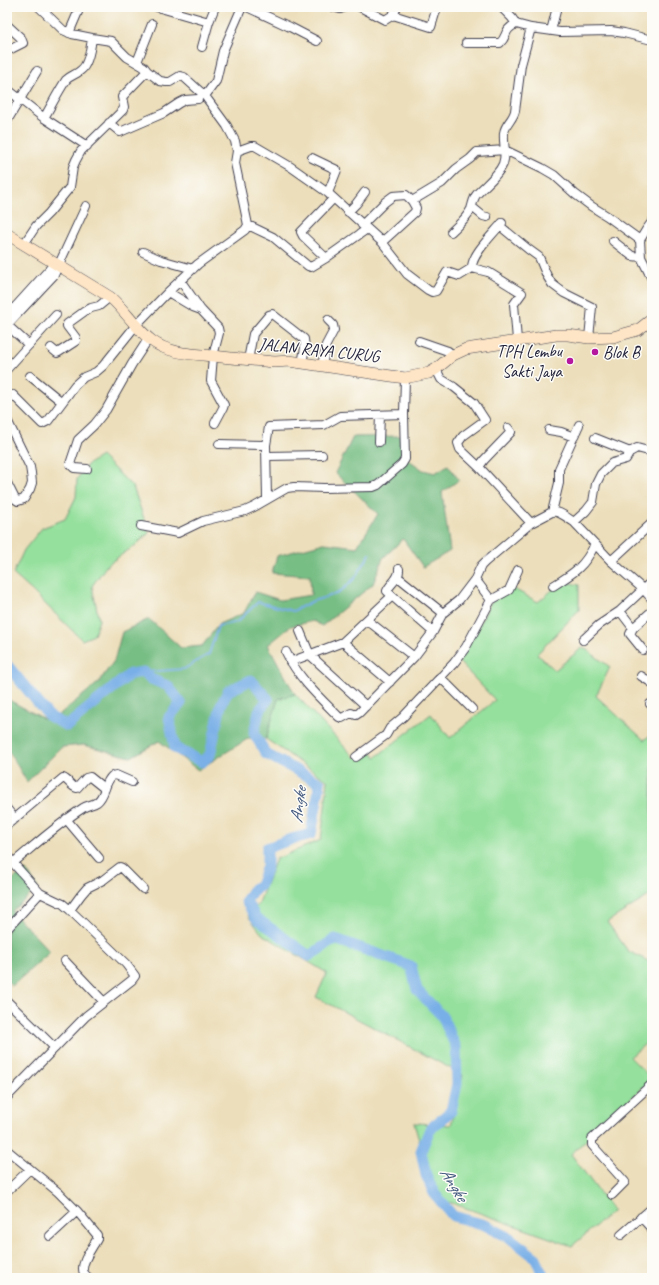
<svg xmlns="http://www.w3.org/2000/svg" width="659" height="1285" font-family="Caveat,sans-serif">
<rect width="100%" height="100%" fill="#fdfcf7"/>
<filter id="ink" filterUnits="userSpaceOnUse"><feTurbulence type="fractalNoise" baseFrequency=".025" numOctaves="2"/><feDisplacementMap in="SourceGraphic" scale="8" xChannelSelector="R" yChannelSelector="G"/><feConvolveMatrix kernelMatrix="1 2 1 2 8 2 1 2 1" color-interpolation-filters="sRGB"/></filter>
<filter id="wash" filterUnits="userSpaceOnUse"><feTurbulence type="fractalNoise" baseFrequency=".012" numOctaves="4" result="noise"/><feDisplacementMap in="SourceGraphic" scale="16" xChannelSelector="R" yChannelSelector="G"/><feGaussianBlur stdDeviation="0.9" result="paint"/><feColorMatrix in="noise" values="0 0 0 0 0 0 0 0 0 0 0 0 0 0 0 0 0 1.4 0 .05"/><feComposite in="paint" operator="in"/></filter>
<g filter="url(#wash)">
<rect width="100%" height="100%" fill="#ecdeba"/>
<path fill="#94e09c" stroke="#5b816c" d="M101,456l32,31 16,46 -12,11 -30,21 -15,21 7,34 -5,15 -12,5 -51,-50 -18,-16 11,-24 18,-22 23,-9 11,-22 1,-18 10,-14z
M563,581l16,4v25l-42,44 18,16 28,-23 27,20 -14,29 48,44 8,-6v160l-45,28 21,29 24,12v75l-22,19 22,22 -81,75 42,57 -41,35 -137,-49 -21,-74 37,2 12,-50 -147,-78 11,-24 -65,-39 -14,-18 11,-13 17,-44 45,-19 7,-59 -62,-42 12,-40 17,-5 60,64 12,-11 9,10 55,-43 19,24 45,-38 -36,-38 32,-60 21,-14 26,14z"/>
<path fill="#77be84" stroke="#4c7060" d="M403,436l3,22 17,12 12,3 13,-8 11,15 -17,12 8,59 -27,16 -20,-28 -20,19 -10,26 -51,42 -9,-5 -22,5 -23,19 27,49 -17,5 -12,40 -17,-1 -51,32 -39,-29 -28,16 -47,-12 -22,2 -35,35 -17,-29 -3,-1v-53l43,23 48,-39 16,-22 8,-29 27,-13 32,29 21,-2 17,-22 25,-11 11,-21 25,8 31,-5 -1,-19 -38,-3 5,-17 47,-13 33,4 21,-33 -43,-41 18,-36z
M26,870l12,18 -26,23 38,41 -38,34 -5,-5v-98z"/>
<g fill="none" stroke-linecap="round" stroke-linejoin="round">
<path stroke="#78afe7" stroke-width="2" d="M144,672l40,-3 25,-15 9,-28 19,-4 21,-20 35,9 20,-10 26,-8 16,-15 15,-24"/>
<path stroke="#78afe7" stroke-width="11" d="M7,665l42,51 18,10 63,-52 14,-2 7,7 17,7 13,17 -12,14 6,31 27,14 8,-7 11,-50 7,-14 23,-11 17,19 -9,12 -5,22 12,21 54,29 -9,51 -19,5 -25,9v18l-7,20 -8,5 -6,10 10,17 53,38 26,-17 76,27 6,24 25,26 14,31 1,37 -6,27 -21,18 -9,22 5,24 8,18 19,23 32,9 25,13 26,20 8,20"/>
</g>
</g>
<g filter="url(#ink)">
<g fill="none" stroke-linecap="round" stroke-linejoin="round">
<g stroke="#403e4e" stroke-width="10">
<path id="street" d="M157,7l52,15 6,-15
M247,7l43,20 27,14
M333,7l7,2 5,-2
M360,7l25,13 8,-5 38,12 6,-20
M501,7l11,11 4,6 15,4 29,4 51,-1 13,2 28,7
M393,15l4,-8
M7,25l14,13 2,5 -16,8
M551,31l6,-24
M69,33l9,-21
M466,43h34c8,-7 3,-13 16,-19
M202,47l7,-25
M137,62l15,-38
M7,89l37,29 43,28
M205,96l11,-15 7,-30 19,-44
M44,118c7,-12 14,-26 22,-38 5,-5 10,-5 15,-10 7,-5 10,-24 11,-32
M7,121l30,-50
M109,123l11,9 44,-19 15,-10 6,-3 13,-1
M237,151l14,-5h4l36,21 37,26 54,49 25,32 21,16 4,2 4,-1 11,-19 12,4 13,-8 16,4 34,21 -8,11 3,36
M312,158l25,12 -9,23
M472,207l11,9 4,1
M348,212l8,-8 9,-12
M248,225l25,12 35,29 3,1 15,-9 41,-29
M362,225l23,-23 8,-6 13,-1 6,6 30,-18 14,-14 14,-10 7,-7 28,-2 37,18 12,7 21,19 16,12 16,10 33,24 6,-10 6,-8
M500,226l28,23 11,8 8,19 5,8 12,9 28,14 -3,31
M451,232c7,-7 16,-14 20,-23 2,-5 2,-11 6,-15 8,-9 21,-18 26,-30 4,-12 0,-21 1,-31 1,-9 9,-13 11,-22l6,-46 10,-37
M640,240l1,17 11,22
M613,241l19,15 9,1
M382,242l33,-30 1,-4 -4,-7
M24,244l12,-18 13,-13 21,-26 3,-20 3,-7 5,-9 42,-41 1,-3 -2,-10 25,-26
M143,252l18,8 32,9
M326,258l-23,-22 -2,-4 32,-33
M472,268c-1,-13 22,-35 30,-45
M180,280l21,30 17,18 1,5 -6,23 -2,25 13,24 -1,3 -8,15
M168,292l25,15 8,3
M7,316l48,-53
M7,325l47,-50 32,-69
M7,325l22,20
M419,341l29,10 5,4
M51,348l6,5 2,-1 17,-11v-3l-9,-12v-2l18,-13 6,-3 8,-2 11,-9
M248,360l5,-26 16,-19 3,-1 32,25 1,9 -3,15
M322,366l4,-21 8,-15 -1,-5 -5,-5
M7,369l49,-54
M436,369l5,10 13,8 20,16 11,17 -22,16 -5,7 2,6 19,18
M30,376l32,26
M13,395l29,29 6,-3 27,-36 9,-8 12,-5 7,-6 33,-41 32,-33 30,-28 47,-34 3,-5 -13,-62 2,-12 -2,-10 -8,-15 -22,-30 -21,-19 -4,-1 -10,6h-4l-6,-1 -13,-10 -3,-4 -17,-10 -16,-16 -19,-3 -20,-4 -9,-4 -24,-23
M7,420l23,47 1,6 1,10 -2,6 -6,10 -6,2 -3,-2 -8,-16
M508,428l3,4 -27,28 -5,7 52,56
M549,430l12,2 13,5
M595,438l35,14
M379,442l1,-27
M219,444l47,1
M267,456l55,-1
M87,469l-13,-1 -4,-4 8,-24 16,-15 12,-15 26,-46 17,-26
M267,499l-1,-54 3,-18 55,-2 16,-9 64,-2
M552,512l7,-29v-14l20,-44
M574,522l37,39 33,29 8,9
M141,526l37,7 25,-12 42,-10 9,-4 33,-19 7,-1 30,1 49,-1 5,-2 24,-21 3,-5 -1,-45 1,-36
M611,561l41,-38
M398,577l45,36
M475,579l16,21
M553,586c21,-13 32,-20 42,-42
M392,596l41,36
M620,611l13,17 -3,6 13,16
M367,620l47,37
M633,628l19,-17
M300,631l10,24 56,51
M583,640l16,-15 21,-14 32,-30
M343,642l47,40
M286,652c12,26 33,45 53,65l3,1 9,-5 5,2 3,-2 55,-56 19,-25 10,-19 16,-13 16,-21 6,-13 4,-4 46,-39 21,-11c7,-2 15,6 22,10l12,-11 7,-9 3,-18 5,-10 11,-11 14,-4 4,-7 7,-4 15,4
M290,662l53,-20 49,-46 -5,-5c3,-8 13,-12 12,-22
M641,676l11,7
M440,677l32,32
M650,704l2,-1
M356,757l30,-22 4,-7 13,-11 51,-54 12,-16 25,-47 18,-10 9,-20
M7,809l8,10
M66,819l33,39
M7,825l56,-47c6,2 8,9 14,10l9,-10 4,-1 15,12
M7,855l6,8 27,30 23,11 7,6 56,54 9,12 -3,4 -46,36 -79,81
M13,863c23,-19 45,-39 70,-55 4,-3 10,-3 14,-6 9,-7 7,-19 15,-26l4,-1 16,7
M70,910l11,-15 6,-7 16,-8 17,-13 2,1 21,21
M7,929l33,-36
M65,961l39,41
M7,1001l48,47
M7,1150l51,42 19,19 20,24v4c-4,8 -18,25 -13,34 0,0 4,5 5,5
M7,1191l23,-22
M612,1195l13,-13 -33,-37v-6l60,-55
M641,1217l11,12
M621,1235l31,-27
M50,1236l27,-25"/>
</g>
<g stroke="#403e4e" stroke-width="12">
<path id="secondary" d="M7,234l103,63c15,13 26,32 42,44 18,13 41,13 62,15 21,3 41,4 61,6l14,-1 116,17 24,-5 7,-4 17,-14 13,-6 90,-14h12l21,3 24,-1 25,-7 14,-11"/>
</g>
<use href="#street" stroke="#fff" stroke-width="8"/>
<use href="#secondary" stroke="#fee5c5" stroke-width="11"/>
</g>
</g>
<g fill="#b5179e" stroke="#fdfcf7" stroke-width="1.5">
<circle cx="595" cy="352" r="4"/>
<circle cx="570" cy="361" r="4"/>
</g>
<g text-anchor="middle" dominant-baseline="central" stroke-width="3" stroke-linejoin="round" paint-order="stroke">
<g font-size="17" fill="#22223b" stroke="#fdfcf7">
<text transform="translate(319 350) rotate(6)">JALAN RAYA CURUG</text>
</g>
<g font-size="17" fill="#22223b" stroke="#fdfcf7" text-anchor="end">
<text x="562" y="351">TPH Lembu<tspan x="562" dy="20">Sakti Jaya</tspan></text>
<text x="603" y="352" text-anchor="start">Blok B</text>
</g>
<g font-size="18" font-style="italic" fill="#445a80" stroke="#fdfcf7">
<text transform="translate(298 805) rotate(-83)">Angke</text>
<text transform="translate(454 1184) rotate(58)">Angke</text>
</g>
</g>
<rect width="659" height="1285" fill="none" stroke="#fdfcf7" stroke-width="24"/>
</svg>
